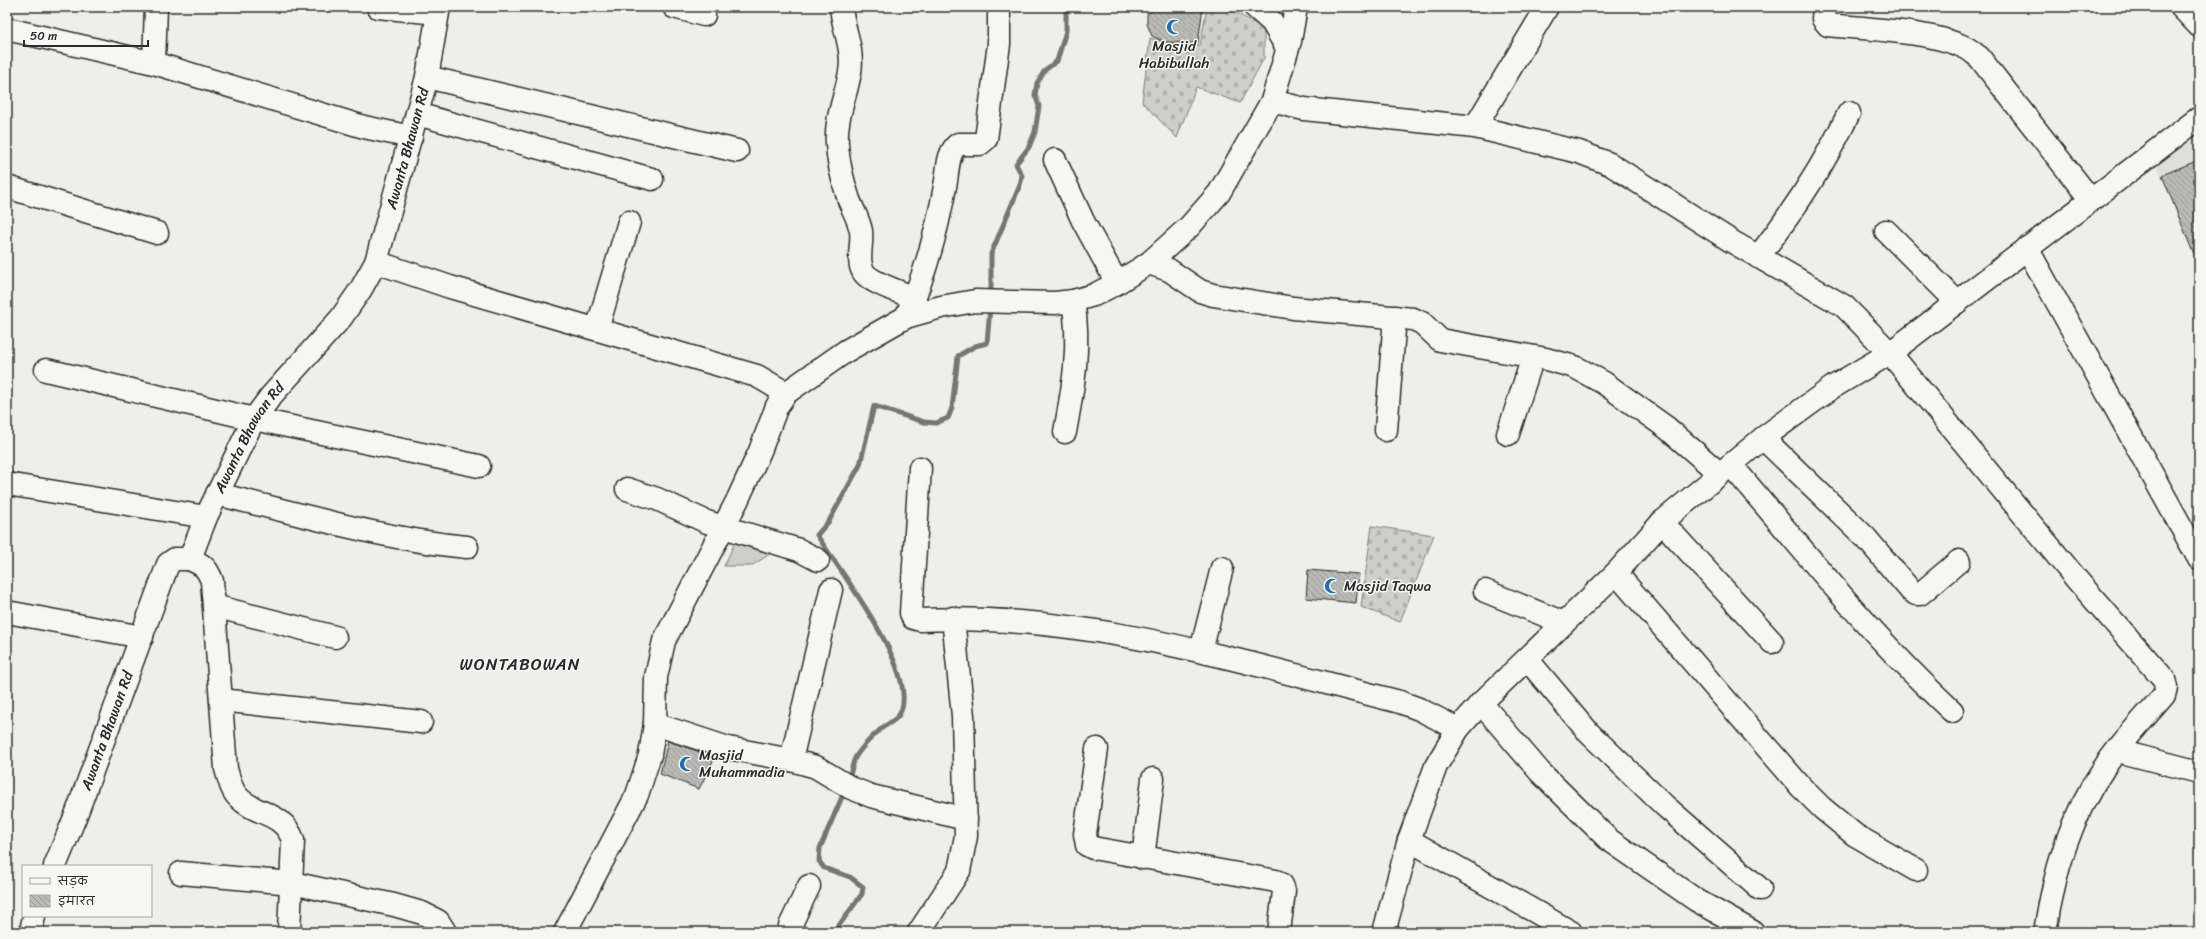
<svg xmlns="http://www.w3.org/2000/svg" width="2206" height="939" font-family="Sriracha,'Playpen Sans Deva',sans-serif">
<defs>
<pattern id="cemetery-stones" width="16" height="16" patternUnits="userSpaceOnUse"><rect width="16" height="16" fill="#cececa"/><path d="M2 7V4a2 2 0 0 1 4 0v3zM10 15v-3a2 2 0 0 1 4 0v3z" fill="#b1b1ae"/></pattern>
<pattern id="building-back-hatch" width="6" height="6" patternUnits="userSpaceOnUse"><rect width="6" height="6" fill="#babab7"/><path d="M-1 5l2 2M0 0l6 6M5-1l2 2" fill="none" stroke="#979795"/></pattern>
</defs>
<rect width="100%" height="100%" fill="#eeeeea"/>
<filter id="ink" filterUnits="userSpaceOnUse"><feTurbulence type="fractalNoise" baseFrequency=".025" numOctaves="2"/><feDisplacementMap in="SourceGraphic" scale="8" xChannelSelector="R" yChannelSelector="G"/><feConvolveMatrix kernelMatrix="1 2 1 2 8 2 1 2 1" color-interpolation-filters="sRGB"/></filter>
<g filter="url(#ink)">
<path fill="#dededb" d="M2199,125v142l-45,-108z"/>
<path fill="url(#cemetery-stones)" stroke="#7c7c7a" d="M1207,7c22,0 38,10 57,22v29l-24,45 -44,-16 -19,51 -35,-36 8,-64 23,6 27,1z
M1372,526l62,9 -34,87 -39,-15z"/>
<path fill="#cececa" stroke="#7c7c7a" d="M736,540l42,9 -27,17h-27z"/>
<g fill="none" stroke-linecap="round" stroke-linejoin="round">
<path stroke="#757573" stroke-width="5" d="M991,297v-43l29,-69 2,-9 -6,-12 13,-17 6,-15 4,-26 -4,-11 2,-12 8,-13 12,-9 9,-30v-24
M848,781c3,-7 4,-17 7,-23 6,-11 18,-22 27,-30 5,-4 13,-7 17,-13 24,-39 -61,-146 -82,-180l12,-14 31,-56 14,-59 50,16 12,1 12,-5 4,-10 6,-52 17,-10 12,-3 3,-36
M834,932l28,-38 1,-7 -13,-10 -26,-9 -5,-7 1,-13 25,-58"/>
</g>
<path fill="url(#building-back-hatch)" stroke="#2b2b2b" d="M1158,7h45l-5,36 -33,-1 -13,-6 -5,-12v-10z
M2199,160v105h-1l-36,-90z
M1308,570l51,4 -3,29 -50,-5z
M668,741l47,16 -16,32 -39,-15z"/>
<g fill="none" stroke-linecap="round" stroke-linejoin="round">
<g stroke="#2b2b2b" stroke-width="25">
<g id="minor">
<path d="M378,7l59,6"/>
<path d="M674,7l30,8"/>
<path d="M841,7c2,22 13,42 9,65 -4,25 -15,46 -13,72 1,18 6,38 12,56 4,10 10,20 12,31 2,12 -5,31 3,42 9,11 37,19 51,25"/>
<path d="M1255,7l17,15 15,26"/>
<path d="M1824,7l-1,12 5,6c39,4 102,6 136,22 6,2 10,7 15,10l112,143"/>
<path d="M2181,7l18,19"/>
<path d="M7,29l147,34 210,64 47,10"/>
<path d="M154,63l2,-56"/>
<path d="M427,77l310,74"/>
<path d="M1272,101l32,8 171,18 104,25 31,12 121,77 113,65 46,47 188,228 86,98 2,9 -2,7c-20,24 -43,47 -60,73 -34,49 -50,105 -59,164"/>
<path d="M417,114l235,65"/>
<path d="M1475,127l72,-120"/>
<path d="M1055,160l28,61 34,62"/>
<path d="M7,187l150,46"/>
<path d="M1886,231l71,71"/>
<path d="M2027,248l172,311"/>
<path d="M1758,257c36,-46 66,-92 91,-144"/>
<path d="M376,262l74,25 307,89 29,17"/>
<path d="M1149,263l20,7 31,21 13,4 80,13 120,11 9,4 18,17 106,19 29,8 29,16 63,45 53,46"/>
<path d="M906,317c20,-43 32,-90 40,-136 2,-13 2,-29 12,-37h22l6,-5 13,-95v-29"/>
<path d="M597,329l32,-107"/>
<path d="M46,370l208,49 225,47"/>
<path d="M1386,430l9,-113"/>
<path d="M1065,432c8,-44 16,-86 8,-131"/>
<path d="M1508,434l25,-77"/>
<path d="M1763,438l103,100 45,53 5,3h4l39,-33"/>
<path d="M1731,465c72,84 140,171 221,246"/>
<path d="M920,468l-9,145 2,5 7,2c165,-8 321,42 480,82l19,7 39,20"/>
<path d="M7,484l199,33"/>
<path d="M627,489l30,10 50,23 92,28 19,10"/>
<path d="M217,494c83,20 165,45 250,53"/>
<path d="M1662,522l110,120"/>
<path d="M189,559c13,5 18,8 23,22l14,188c3,9 5,21 12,28 18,19 45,14 55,43l-4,92"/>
<path d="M1616,573l185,214 21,21 33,27 61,35"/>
<path d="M1485,591l79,32"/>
<path d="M214,606l121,31"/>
<path d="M7,612l135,25"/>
<path d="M1201,651l21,-83"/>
<path d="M1527,659l63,75 75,72 95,83"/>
<path d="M221,700l200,22"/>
<path d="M1481,703l59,69 68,67 88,61 57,32"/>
<path d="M655,724l73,24 63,12 25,7 35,21 20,8 95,23"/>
<path d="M1097,749l-12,85 2,11 6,3 183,33 6,4 2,6 -5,41"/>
<path d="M2118,751l81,21"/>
<path d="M791,760l40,-170"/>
<path d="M1409,840l162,92"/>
<path d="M1143,858l10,-79"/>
<path id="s1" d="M55,866l21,-51 92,-251 7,-5h14l2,-3 15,-39 48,-98 17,-23 70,-78 20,-29 15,-27 51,-185 12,-70"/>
<path d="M181,873l111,10 102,22 28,8 16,8 7,11"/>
<path d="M31,932l3,-16"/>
<path d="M565,932l72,-137 13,-40 5,-31 1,-47 8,-36 73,-140 23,-50 17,-45 9,-13 60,-42 60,-34 35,-10 34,-6 80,2 18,-2 21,-6 23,-12 32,-20 40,-36 30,-34 53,-92 18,-60 6,-34"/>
<path d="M794,932l-4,-6 19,-40"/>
<path d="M919,932l40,-61 7,-35 -3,-120 -10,-98"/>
<path d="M1384,932l25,-92 27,-74 22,-37 23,-26 135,-130 46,-51 101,-84 70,-51 57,-34 309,-235"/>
</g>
</g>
<use href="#minor" stroke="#f6f6f2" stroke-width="22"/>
</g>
</g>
<defs>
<g id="mosque-bare" transform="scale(1.2)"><path d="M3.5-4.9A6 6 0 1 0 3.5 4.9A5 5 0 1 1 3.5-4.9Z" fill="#1f6fb2" stroke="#f6f6f2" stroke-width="2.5" paint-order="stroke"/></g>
</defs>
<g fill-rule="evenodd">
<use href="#mosque-bare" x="1174" y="27"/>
<use href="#mosque-bare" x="1332" y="586"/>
<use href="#mosque-bare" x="687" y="764"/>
</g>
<g text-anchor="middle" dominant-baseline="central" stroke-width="3" stroke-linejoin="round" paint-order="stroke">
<g font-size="15" fill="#2b2b2b" stroke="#f6f6f2" text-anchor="start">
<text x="1174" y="46" text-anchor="middle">Masjid<tspan x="1174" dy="17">Habibullah</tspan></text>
<text x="1344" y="586">Masjid Taqwa</text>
<text x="699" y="755">Masjid<tspan x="699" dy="17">Muhammadia</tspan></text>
</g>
<g font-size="15" fill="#2b2b2b" stroke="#f6f6f2">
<text stroke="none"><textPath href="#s1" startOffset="817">Awanta Bhawan Rd</textPath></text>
<text stroke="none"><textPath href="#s1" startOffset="481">Awanta Bhawan Rd</textPath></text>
<text stroke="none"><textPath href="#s1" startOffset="145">Awanta Bhawan Rd</textPath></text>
</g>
<g font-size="17" letter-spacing="1" fill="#2b2b2b" stroke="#f6f6f2">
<text x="520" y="664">WONTABOWAN</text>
</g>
</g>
<rect width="2206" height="939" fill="none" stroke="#f6f6f2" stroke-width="24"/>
<rect x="12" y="12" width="2182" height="915" fill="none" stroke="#2b2b2b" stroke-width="1.5" filter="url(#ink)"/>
<rect x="22" y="865" width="130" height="52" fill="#f6f6f2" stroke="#a5a5a2"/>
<rect x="30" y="878" width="20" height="6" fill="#f6f6f2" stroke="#a5a5a2"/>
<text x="58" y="885" font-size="12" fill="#2b2b2b">सड़क</text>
<rect x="30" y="895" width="20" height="12" fill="url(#building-back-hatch)" stroke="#a5a5a2"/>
<text x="58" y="905" font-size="12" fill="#2b2b2b">इमारत</text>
<path d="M24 40v6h124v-6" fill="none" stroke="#2b2b2b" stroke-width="2"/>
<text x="30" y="40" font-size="12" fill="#2b2b2b" stroke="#f6f6f2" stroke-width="3" paint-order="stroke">50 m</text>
</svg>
